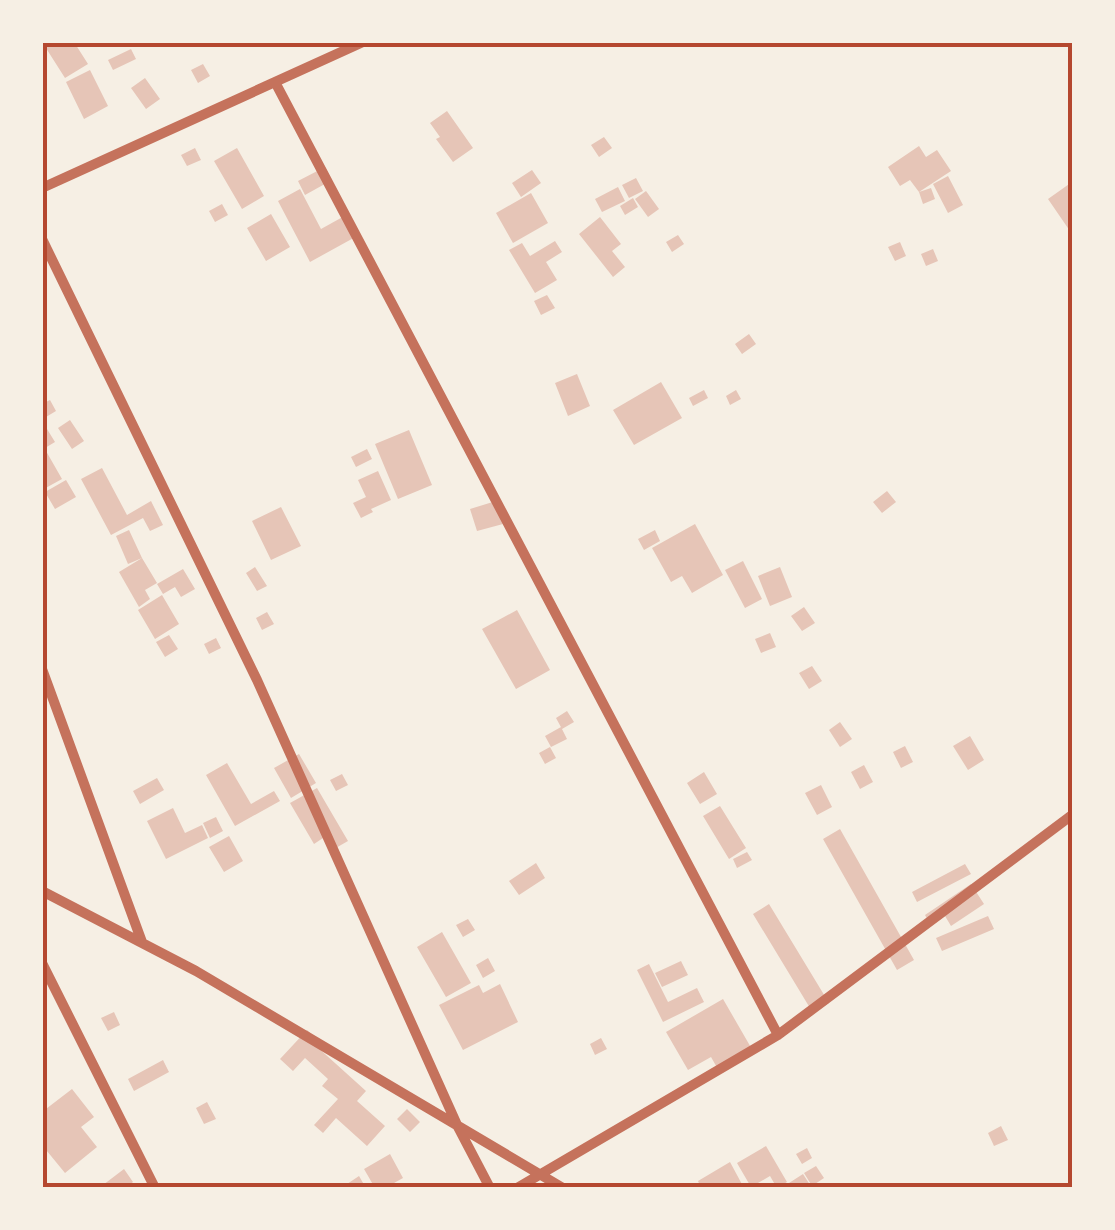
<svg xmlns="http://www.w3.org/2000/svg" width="1115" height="1230" font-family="Lora,serif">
<rect width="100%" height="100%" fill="#f6efe4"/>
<path fill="#e6c5b7" d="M49,42h25l14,22 -23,14 -21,-33z
M131,49l5,10 -23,11 -5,-10z
M203,64l7,12 -12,7 -7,-13z
M90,70l18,36 -24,13 -18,-37z
M145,78l15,21 -14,10 -15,-21z
M447,111l26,37 -20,14 -17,-23 4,-2 -10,-14z
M604,137l8,11 -13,9 -8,-12z
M919,146l7,11 11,-7 14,21 -32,21 -9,-12 -10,6 -12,-19z
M195,148l6,12 -14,6 -6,-11z
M237,148l27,48 -22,13 -28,-48z
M325,167l7,13 -27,15 -7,-14z
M532,170l9,13 -20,14 -9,-14z
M948,176l15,29 -15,8 -15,-29z
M636,178l7,13 -14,7 -7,-13z
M1072,182v52l-24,-35z
M618,187l7,14 -23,11 -7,-13z
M931,188l4,11 -12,5 -4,-12z
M300,189l21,40 27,-15 11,21 -49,27 -32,-61z
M646,191l13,18 -11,8 -13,-18z
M531,193l17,30 -35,20 -17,-30z
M633,198l5,9 -13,8 -5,-9z
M222,204l6,11 -13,7 -6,-11z
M271,214l19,33 -24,14 -19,-33z
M600,217l21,27 -9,7 13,16 -12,10 -34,-43z
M678,235l6,9 -12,8 -6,-10z
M555,241l7,11 -16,10 11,18 -22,13 -26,-43 13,-7 8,13z
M900,242l6,14 -11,5 -7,-14z
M933,249l5,12 -12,5 -5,-12z
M547,295l8,13 -14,7 -7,-14z
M749,334l7,10 -14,10 -7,-10z
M577,374l13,32 -22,10 -13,-33z
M661,382l21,36 -48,27 -21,-35z
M704,390l4,8 -15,8 -4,-8z
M736,390l5,9 -11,6 -4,-9z
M50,400l6,11 -10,6 -4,-13z
M70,420l14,21 -12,8 -14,-21z
M47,429l8,13 -10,6 -3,-16z
M409,430l23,55 -34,14 -23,-55z
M367,449l5,10 -16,8 -5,-10z
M46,451l16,28 -20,11v-37z
M102,468l25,47 24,-14 12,24 -13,6 -7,-13 -32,17 -30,-56z
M378,471l13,29 -20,9 2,3 -12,6 -8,-15 13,-6 -8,-17z
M66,480l10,17 -21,12 -10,-17z
M887,491l9,11 -14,11 -9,-11z
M496,501l7,23 -26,7 -7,-22z
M281,507l20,39 -30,14 -19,-39z
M695,524l28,51 -31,18 -10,-17 -11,6 -19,-34z
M129,530l13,28 -14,6 -12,-28z
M655,530l5,11 -16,9 -6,-11z
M142,558l15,25 -12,7 5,9 -11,8 -20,-35z
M743,561l19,38 -17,9 -20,-38z
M255,567l12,19 -10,5 -11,-18z
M780,567l12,30 -22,9 -12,-30z
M183,569l12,20 -14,8 -6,-10 -12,7 -6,-10z
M162,595l17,29 -24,15 -17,-29z
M804,607l11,16 -13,8 -11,-15z
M517,610l33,60 -34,19 -34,-60z
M267,612l7,12 -12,6 -6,-12z
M770,633l6,14 -15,6 -6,-14z
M169,635l9,14 -13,8 -9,-15z
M216,638l5,10 -12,6 -5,-10z
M812,666l10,15 -13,8 -10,-16z
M567,711l7,11 -12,7 -6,-11z
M840,722l12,17 -12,8 -11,-17z
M561,727l6,12 -16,8 -6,-11z
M970,736l14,24 -16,10 -15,-24z
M905,746l8,16 -12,6 -8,-16z
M550,747l6,11 -11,6 -6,-11z
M299,754l17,29 -25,15 -17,-30z
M227,763l24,41 23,-13 6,10 -45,25 -29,-51z
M864,765l9,17 -13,7 -9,-17z
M704,772l13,22 -17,10 -13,-21z
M342,774l6,11 -12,6 -6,-11z
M157,778l7,12 -24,14 -7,-13z
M821,785l11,22 -15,8 -12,-22z
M317,788l31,53 -14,8 -8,-13 -12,8 -24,-41z
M720,806l26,42 -17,11 -26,-43z
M173,808l12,25 17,-8 6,13 -42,21 -19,-38z
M216,817l7,14 -13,7 -7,-15z
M840,829l74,131 -17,10 -74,-131z
M229,836l14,25 -19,11 -15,-25z
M747,852l5,8 -15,8 -4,-9z
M536,863l9,15 -26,17 -10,-14z
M965,864l6,10 -54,28 -5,-10z
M971,884l13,20 -33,22 -6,-10 -14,10 -6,-11z
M769,904l60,99 -16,10 -60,-99z
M988,916l6,13 -52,22 -6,-13z
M468,919l7,11 -12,7 -7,-12z
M442,932l29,51 -25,14 -29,-50z
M488,958l7,13 -12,7 -7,-13z
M681,961l7,14 -26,12 -7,-14z
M649,964l19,38 29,-14 7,14 -41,20 -26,-52z
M500,984l18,38 -55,28 -24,-45 40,-20 4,8z
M723,999l30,52 -34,20 -8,-14 -23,13 -22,-38z
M114,1012l6,13 -12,6 -7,-13z
M307,1030l12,11 -4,4 51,46 -9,10 28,25 -18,20 -31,-28 -13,15 -9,-8 24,-26 -16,-13 6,-7 -23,-21 -12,13 -13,-12z
M601,1038l6,11 -12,6 -5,-11z
M163,1060l6,12 -35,19 -6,-12z
M72,1089l22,28 -13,10 16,20 -32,26 -23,-28v-33z
M207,1102l9,17 -12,5 -8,-16z
M407,1109l13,13 -10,10 -13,-13z
M1001,1126l7,14 -14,6 -6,-13z
M766,1146l21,36 -10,6 -7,-12 -19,11 -14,-24z
M807,1148l5,10 -10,6 -6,-10z
M390,1154l13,24 -18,10h-10l-11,-19z
M730,1162l14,26h-43l-3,-7z
M816,1166l8,12 -12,8 -8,-13z
M124,1169l9,13 -7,6h-27z
M803,1174l9,14h-20l-3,-5z
M359,1176l7,12h-25z"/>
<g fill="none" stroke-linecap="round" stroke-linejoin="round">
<path stroke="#c5725c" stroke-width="10" d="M275,82l503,953
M42,188l321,-146
M42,239l215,441 201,447 32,61
M42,669l100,273
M42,891l154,80 367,217
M42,963l113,225
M517,1188l261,-153 294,-220"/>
</g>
<rect width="1115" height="1230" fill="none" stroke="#f6efe4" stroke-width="90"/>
<rect x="45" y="45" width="1025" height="1140" fill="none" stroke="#b5482f" stroke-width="4"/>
</svg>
